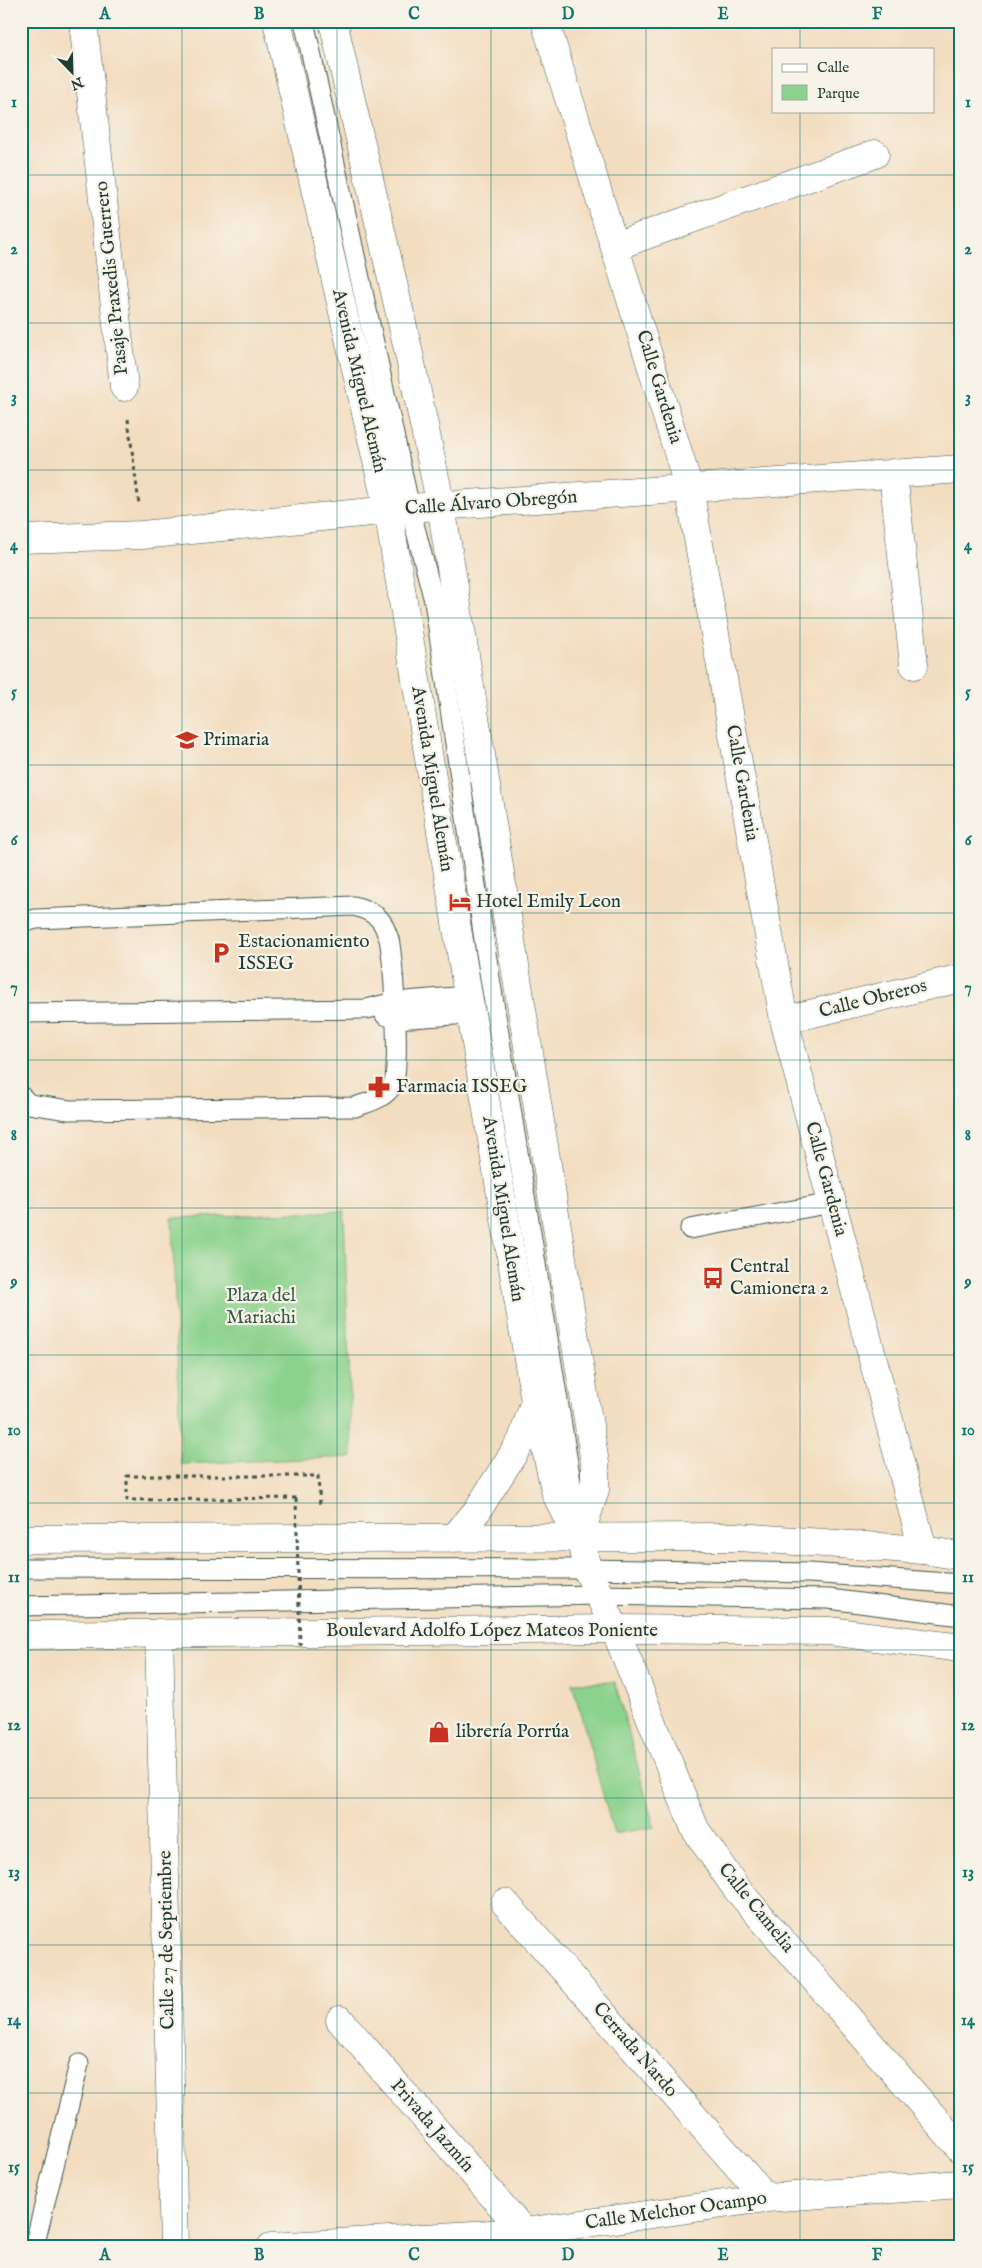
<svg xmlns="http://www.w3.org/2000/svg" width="982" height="2268" font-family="'IM FELL English',serif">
<rect width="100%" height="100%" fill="#f7f3e8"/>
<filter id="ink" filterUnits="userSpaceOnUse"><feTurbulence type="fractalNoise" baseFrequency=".02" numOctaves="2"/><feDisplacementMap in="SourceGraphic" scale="10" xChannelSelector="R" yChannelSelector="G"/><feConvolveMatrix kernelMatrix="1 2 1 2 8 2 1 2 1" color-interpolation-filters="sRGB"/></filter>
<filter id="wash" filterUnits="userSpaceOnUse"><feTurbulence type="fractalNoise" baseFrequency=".0096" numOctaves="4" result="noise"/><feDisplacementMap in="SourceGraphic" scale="20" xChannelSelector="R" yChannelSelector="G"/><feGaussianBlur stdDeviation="1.12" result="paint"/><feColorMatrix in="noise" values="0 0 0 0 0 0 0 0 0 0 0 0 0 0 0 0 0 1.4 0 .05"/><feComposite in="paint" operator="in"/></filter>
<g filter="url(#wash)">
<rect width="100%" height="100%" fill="#f3ddc0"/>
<path fill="#8bd28d" stroke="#558860" d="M344,1211l8,246 -171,7 -9,-246z
M615,1682l39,145 -40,7 -42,-151z"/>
</g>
<g filter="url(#ink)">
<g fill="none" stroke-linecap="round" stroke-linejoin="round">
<g stroke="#3f5549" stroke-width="21">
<path id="lane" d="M304,21l106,487 24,93 52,352 92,572
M21,923l15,-4 318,-13c10,3 20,6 27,15 3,4 6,13 8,18 4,19 12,132 4,145 -8,15 -24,18 -38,23l-286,3 -40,-6 -8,-8
M21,1013l346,-4 27,-7 73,-6
M385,1015l11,4 74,-5
M690,1229l142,-26
M21,1568l566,1 222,4 152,11
M21,1606l578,-11 230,4 132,17
M34,2247l45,-183"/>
</g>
<g stroke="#3f5549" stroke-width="29">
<path id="street" d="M83,21l41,366
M545,21l144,467 95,532 139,530
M615,246l260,-92
M893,473l21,192
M21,539l121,-4 268,-27 551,-39
M784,1020l177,-42
M615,1629l80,200 41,59 225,261
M159,1633l15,614
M505,1903l261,295
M340,2020l193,222
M271,2247l253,-15 242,-34 195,-14"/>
</g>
<g stroke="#3f5549" stroke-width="29">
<path id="secondary" d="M277,21l111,489 147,891 21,93 9,19 15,23 7,33 28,60
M333,21l75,328 33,157 154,957v27l-15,46"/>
</g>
<g stroke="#3f5549" stroke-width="29">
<path id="primary" d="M454,1538l23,-27 45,-71 13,-39
M21,1539l718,-2 184,13 38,6
M21,1635l594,-6 214,2 132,17"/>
</g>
<path stroke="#3f5549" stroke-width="3" stroke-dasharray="4 4" stroke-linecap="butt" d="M128,419l11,85
M296,1498l-169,2v-24h191l2,31"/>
<use href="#lane" stroke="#fff" stroke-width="19"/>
<use href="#street" stroke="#fff" stroke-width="28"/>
<use href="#secondary" stroke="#fff" stroke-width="28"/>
<use href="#primary" stroke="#fff" stroke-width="28"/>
<path stroke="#3f5549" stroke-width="3" stroke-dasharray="4 4" stroke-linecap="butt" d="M296,1498l4,147"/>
</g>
</g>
<path fill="none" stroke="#0f766e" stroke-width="1" stroke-opacity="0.55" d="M182,21v2226M337,21v2226M491,21v2226M646,21v2226M800,21v28M800,111v2136M21,175h940M21,323h940M21,470h940M21,618h940M21,765h940M21,913h940M21,1060h940M21,1208h940M21,1355h940M21,1503h940M21,1650h940M21,1798h940M21,1945h940M21,2093h940"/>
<defs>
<g id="school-bare" transform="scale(1.725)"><path d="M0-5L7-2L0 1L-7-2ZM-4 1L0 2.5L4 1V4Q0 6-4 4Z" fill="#c8321e" stroke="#f7f3e8" stroke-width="2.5" paint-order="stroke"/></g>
<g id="hotel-bare" transform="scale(1.725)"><path d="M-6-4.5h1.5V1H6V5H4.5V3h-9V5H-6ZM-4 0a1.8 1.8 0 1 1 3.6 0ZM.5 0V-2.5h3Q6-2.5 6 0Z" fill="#c8321e" stroke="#f7f3e8" stroke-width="2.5" paint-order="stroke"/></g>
<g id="parking-bare" transform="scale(1.725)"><path d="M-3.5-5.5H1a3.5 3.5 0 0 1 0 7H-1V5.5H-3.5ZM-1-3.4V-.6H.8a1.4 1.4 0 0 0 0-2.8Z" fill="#c8321e" stroke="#f7f3e8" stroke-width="2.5" paint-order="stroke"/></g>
<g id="pharmacy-bare" transform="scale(1.725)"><path d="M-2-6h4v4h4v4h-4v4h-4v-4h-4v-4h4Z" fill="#c8321e" stroke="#f7f3e8" stroke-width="2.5" paint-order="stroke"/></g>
<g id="bus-bare" transform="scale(1.725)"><path d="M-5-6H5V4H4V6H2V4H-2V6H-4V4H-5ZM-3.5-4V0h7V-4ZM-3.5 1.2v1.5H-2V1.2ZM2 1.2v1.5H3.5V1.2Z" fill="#c8321e" stroke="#f7f3e8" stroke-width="2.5" paint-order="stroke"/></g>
<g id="shop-bare" transform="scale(1.725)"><path d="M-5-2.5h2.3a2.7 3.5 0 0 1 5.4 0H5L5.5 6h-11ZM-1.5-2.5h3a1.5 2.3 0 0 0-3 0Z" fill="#c8321e" stroke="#f7f3e8" stroke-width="2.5" paint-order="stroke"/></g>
</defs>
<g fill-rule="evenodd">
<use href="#school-bare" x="187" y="740"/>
<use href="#hotel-bare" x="460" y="902"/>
<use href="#parking-bare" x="221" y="953"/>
<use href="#pharmacy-bare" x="379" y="1087"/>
<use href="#bus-bare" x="713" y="1278"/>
<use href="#shop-bare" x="439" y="1732"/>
</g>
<g text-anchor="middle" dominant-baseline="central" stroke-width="4.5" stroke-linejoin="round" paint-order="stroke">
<g font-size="19" fill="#1f3d34" stroke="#f7f3e8">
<text transform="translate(112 278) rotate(-96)">Pasaje Praxedis Guerrero</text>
<text transform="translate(359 381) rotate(77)">Avenida Miguel Alemán</text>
<text transform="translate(659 387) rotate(73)">Calle Gardenia</text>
<text transform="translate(491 503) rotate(-4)">Calle Álvaro Obregón</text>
<text transform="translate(432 779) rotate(81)">Avenida Miguel Alemán</text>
<text transform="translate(742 783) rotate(80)">Calle Gardenia</text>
<text transform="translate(873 999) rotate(-14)">Calle Obreros</text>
<text transform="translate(826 1179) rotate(75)">Calle Gardenia</text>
<text transform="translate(503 1209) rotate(81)">Avenida Miguel Alemán</text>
<text x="492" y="1631">Boulevard Adolfo López Mateos Poniente</text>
<text transform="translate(756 1908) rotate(51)">Calle Camelia</text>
<text transform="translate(167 1940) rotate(-91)">Calle 27 de Septiembre</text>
<text transform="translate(635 2050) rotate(49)">Cerrada Nardo</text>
<text transform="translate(432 2126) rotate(49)">Privada Jazmín</text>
<text transform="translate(676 2211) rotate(-8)">Calle Melchor Ocampo</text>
</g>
<g font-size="19" fill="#1f3d34" stroke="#f7f3e8" text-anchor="start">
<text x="203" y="740">Primaria</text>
<text x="476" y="902">Hotel Emily Leon</text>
<text x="238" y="942">Estacionamiento<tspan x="238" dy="22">ISSEG</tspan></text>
<text x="396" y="1087">Farmacia ISSEG</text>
<text x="730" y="1267">Central<tspan x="730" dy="22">Camionera 2</tspan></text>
<text x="456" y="1732">librería Porrúa</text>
</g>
<g font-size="19" fill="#355b46" stroke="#f7f3e8">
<text x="261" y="1296">Plaza del<tspan x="261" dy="22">Mariachi</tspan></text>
</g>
</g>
<rect width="982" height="2268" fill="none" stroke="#f7f3e8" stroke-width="55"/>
<rect x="772" y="48" width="162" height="65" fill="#f7f3e8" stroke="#a1aaa0"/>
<rect x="782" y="64" width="25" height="8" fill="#ffffff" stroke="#a1aaa0"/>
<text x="817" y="72" font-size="15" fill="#1f3d34">Calle</text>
<rect x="782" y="85" width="25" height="15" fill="#8bd28d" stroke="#a1aaa0"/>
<text x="817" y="98" font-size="15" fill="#1f3d34">Parque</text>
<g transform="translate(72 72) rotate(157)" stroke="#f7f3e8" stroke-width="4" paint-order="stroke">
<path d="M0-4L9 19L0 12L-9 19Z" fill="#1f3d34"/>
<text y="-8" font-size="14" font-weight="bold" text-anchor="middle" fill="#1f3d34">N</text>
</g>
<rect x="28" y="28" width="926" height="2212" fill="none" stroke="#0f766e" stroke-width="2"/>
<g font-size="16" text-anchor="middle" font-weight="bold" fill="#0f766e">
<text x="105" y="19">A</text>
<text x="259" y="19">B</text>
<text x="414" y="19">C</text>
<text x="568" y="19">D</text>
<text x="723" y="19">E</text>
<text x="877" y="19">F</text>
<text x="14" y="107">1</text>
<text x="968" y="107">1</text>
<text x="14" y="254">2</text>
<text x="968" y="254">2</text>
<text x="14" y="402">3</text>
<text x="968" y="402">3</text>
<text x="14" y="550">4</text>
<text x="968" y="550">4</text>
<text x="14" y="697">5</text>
<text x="968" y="697">5</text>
<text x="14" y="845">6</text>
<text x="968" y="845">6</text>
<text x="14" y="992">7</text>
<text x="968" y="992">7</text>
<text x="14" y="1140">8</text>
<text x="968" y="1140">8</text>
<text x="14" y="1287">9</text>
<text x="968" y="1287">9</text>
<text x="14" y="1435">10</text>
<text x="968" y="1435">10</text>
<text x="14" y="1582">11</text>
<text x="968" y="1582">11</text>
<text x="14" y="1730">12</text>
<text x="968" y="1730">12</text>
<text x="14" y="1877">13</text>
<text x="968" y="1877">13</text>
<text x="14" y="2025">14</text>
<text x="968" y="2025">14</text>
<text x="14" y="2172">15</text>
<text x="968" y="2172">15</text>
<text x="105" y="2260">A</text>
<text x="259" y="2260">B</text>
<text x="414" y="2260">C</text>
<text x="568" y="2260">D</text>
<text x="723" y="2260">E</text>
<text x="877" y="2260">F</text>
</g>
</svg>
